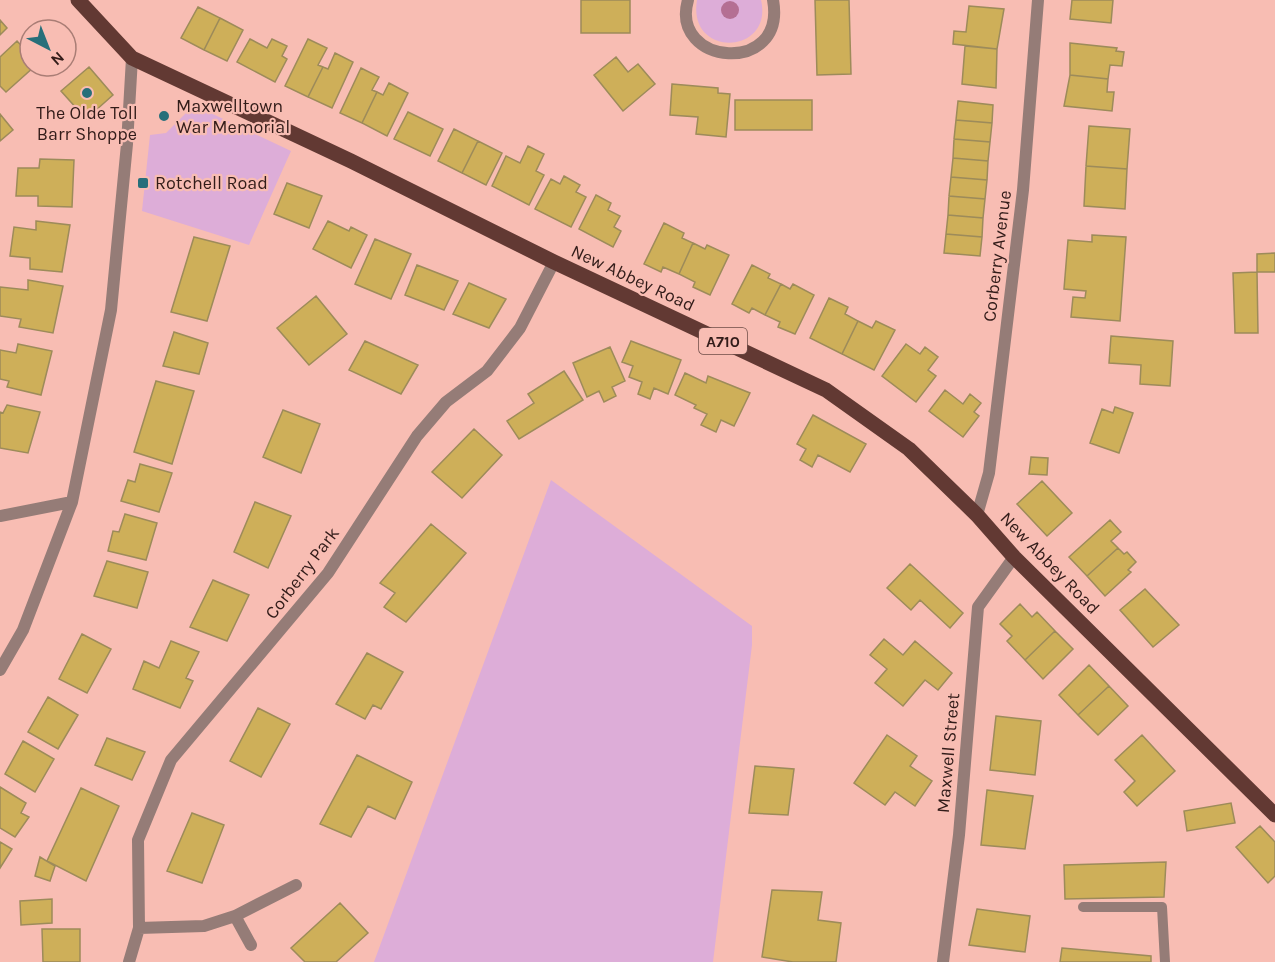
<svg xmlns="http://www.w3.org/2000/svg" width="1275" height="962" font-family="Karla,sans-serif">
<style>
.green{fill:#ddadd8}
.building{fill:#ceaf59;stroke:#9d8b5a;stroke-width:1.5}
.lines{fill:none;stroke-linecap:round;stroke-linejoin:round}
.service{stroke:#957c77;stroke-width:10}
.minor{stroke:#957c77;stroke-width:12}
.primary{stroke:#623933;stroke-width:15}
.tree{fill:#b46f93}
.poi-dot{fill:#276f7a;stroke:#f8bdb3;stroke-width:2}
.labels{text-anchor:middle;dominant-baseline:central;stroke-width:4.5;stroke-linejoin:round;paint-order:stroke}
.shield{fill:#f8bdb3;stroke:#6d4c47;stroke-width:1.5}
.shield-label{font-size:16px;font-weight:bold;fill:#321c19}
.poi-label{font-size:18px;fill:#321c19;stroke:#f8bdb3;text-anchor:start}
.street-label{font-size:18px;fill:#321c19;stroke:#f8bdb3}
</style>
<rect width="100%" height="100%" fill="#f8bdb3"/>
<path class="green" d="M 697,0 L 761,0 C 774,55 687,59 697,0 Z
M 194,105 L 291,151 L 249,245 L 142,211 L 150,135 L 166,133 Z
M 551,480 L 752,626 L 752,645 L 713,962 L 374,962 Z"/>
<path class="building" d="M 581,0 L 630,0 L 630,33 L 581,33 Z
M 815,0 L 849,0 L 851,74 L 817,75 Z
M 1072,0 L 1113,0 L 1111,23 L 1070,19 Z
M 969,6 L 1004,9 L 997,49 L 953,44 L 954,31 L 966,32 Z
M 198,7 L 220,18 L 204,50 L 181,38 Z
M 220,18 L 243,30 L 227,61 L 204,50 Z
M 0,20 L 7,28 L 0,35 Z
M 250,39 L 267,48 L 272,39 L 287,46 L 282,56 L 287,59 L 275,82 L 237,62 Z
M 308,39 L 327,48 L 318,65 L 323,67 L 308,97 L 285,86 Z
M 17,41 L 30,55 L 30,66 L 35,66 L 6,92 L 0,86 L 0,57 Z
M 1070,43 L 1117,48 L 1116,51 L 1124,52 L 1122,66 L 1110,65 L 1108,79 L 1070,75 Z
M 965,46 L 997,49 L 996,88 L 962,84 Z
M 335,53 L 353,62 L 332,108 L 308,97 L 323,67 L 328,69 Z
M 616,57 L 628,72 L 638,64 L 655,84 L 623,111 L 594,75 Z
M 89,67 L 113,95 L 86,119 L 61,91 Z
M 361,68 L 379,77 L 372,90 L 377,92 L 362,123 L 340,113 Z
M 1070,75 L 1108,79 L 1107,92 L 1114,92 L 1112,111 L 1064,106 Z
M 389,83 L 408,93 L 387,136 L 362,123 L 377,92 L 383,95 Z
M 672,84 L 718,88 L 718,93 L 730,94 L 726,137 L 696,134 L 698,117 L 670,115 Z
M 735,100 L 812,100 L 812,130 L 735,130 Z
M 958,101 L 993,105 L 992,123 L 956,120 Z
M 408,112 L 443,129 L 430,156 L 394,139 Z
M 0,114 L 13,130 L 0,141 Z
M 956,120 L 992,123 L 990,142 L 954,139 Z
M 1089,126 L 1130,129 L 1127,169 L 1086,166 Z
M 454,129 L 478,141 L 462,173 L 438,161 Z
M 954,139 L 990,142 L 988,161 L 953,158 Z
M 478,141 L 502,153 L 486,185 L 462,173 Z
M 528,146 L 544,154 L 536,171 L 544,175 L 529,205 L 492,186 L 506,156 L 520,163 Z
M 953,158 L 988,161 L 987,180 L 951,177 Z
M 40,159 L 74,160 L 72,207 L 38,206 L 38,196 L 16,196 L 18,168 L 39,168 Z
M 1086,166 L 1127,169 L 1125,209 L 1084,206 Z
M 564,176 L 580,185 L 576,192 L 586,197 L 571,227 L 535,209 L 551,179 L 560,184 Z
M 951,177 L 987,180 L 985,199 L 949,196 Z
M 287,183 L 322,196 L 309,228 L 274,214 Z
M 596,195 L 611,203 L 608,210 L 620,216 L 614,227 L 621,231 L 613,247 L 579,229 Z
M 949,196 L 985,199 L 983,218 L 948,215 Z
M 948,215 L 983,218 L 982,237 L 946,234 Z
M 36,221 L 70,225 L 62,272 L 30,269 L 30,258 L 10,256 L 14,227 L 36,230 Z
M 328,221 L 349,231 L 351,227 L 367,235 L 351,268 L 313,249 Z
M 664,223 L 684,233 L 682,238 L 693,243 L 679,274 L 663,267 L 661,272 L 644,264 Z
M 946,234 L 982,237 L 980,256 L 944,253 Z
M 1092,235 L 1126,237 L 1120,321 L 1071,317 L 1073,297 L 1085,298 L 1086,291 L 1064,289 L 1068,240 L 1092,242 Z
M 194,237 L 230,246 L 207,321 L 171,312 Z
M 375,239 L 411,254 L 391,299 L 355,284 Z
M 693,243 L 705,249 L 707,245 L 729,255 L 710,295 L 693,287 L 695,282 L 679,274 Z
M 1275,253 L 1275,272 L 1257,272 L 1257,254 Z
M 417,265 L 458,281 L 444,310 L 405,295 Z
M 752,265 L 770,274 L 768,278 L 781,284 L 765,315 L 752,308 L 749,313 L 732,304 Z
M 1257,272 L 1258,333 L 1235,333 L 1233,273 Z
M 28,280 L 63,286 L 53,333 L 19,327 L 21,319 L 0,316 L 0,287 L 28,290 Z
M 469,283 L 506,299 L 489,328 L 453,314 Z
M 781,284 L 790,289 L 793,284 L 814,295 L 795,334 L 778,327 L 780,322 L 765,315 Z
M 316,296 L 347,334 L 309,365 L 277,328 Z
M 829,298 L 848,307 L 845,314 L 858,321 L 842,354 L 810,338 Z
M 858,321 L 872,328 L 876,321 L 895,330 L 874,370 L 842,354 Z
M 174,332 L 208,343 L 199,374 L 163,366 Z
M 1111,336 L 1173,341 L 1170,386 L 1140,384 L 1141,365 L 1109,363 Z
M 365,341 L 418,365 L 401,394 L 349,370 Z
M 631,341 L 681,360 L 668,394 L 654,388 L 650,399 L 638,394 L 642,382 L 629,377 L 633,366 L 622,362 Z
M 18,344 L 52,351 L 41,395 L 7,387 L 9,381 L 0,379 L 0,350 L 16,353 Z
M 906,344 L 920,354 L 925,347 L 938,357 L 928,370 L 936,376 L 916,402 L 882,376 Z
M 610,347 L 625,381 L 612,387 L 616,396 L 604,402 L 599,391 L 587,397 L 573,363 Z
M 564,371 L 583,400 L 519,439 L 507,421 L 534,403 L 528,394 Z
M 685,373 L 706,383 L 708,376 L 750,393 L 734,426 L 721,420 L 716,432 L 701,425 L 707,414 L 694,408 L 696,405 L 675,395 Z
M 156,381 L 194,391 L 172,464 L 134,452 Z
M 945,390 L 963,404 L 970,394 L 981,403 L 974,412 L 979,416 L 963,437 L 929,411 Z
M 7,405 L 40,412 L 28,453 L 0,448 L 0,412 L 3,413 Z
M 1115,407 L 1133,413 L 1119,453 L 1090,443 L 1102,409 L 1113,413 Z
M 283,410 L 320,424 L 301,473 L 263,457 Z
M 813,415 L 866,444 L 850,472 L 818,455 L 812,467 L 800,460 L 806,449 L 797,444 Z
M 474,429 L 502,455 L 462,498 L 432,472 Z
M 1031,457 L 1048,458 L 1047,475 L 1029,474 Z
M 140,464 L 172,473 L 159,512 L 121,501 L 128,480 L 135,482 Z
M 1042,481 L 1072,513 L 1047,536 L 1017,504 Z
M 255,502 L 291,516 L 268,568 L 234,552 Z
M 125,514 L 157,523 L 146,560 L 108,551 L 113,531 L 119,532 Z
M 1110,520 L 1121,532 L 1111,541 L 1118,548 L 1087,576 L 1069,557 Z
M 431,524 L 466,553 L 406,622 L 384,607 L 395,593 L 380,583 Z
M 1118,548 L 1124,554 L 1127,552 L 1136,562 L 1128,570 L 1131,572 L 1105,596 L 1087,576 Z
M 107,561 L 148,572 L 137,608 L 94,596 Z
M 910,564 L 963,613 L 950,628 L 920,600 L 911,610 L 887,588 Z
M 213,580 L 249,595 L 227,641 L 190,627 Z
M 1145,589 L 1179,625 L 1153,647 L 1120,610 Z
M 1020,604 L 1032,617 L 1037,612 L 1055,631 L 1025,660 L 1007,641 L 1012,636 L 1000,624 Z
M 1055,631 L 1073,649 L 1043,679 L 1025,660 Z
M 82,634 L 111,649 L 87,693 L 59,679 Z
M 884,639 L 903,655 L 915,641 L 952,673 L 938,690 L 925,680 L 903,706 L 875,683 L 887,669 L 870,655 Z
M 171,641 L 199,652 L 186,678 L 193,681 L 180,708 L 133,689 L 144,661 L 159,668 Z
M 367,653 L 403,672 L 381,709 L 373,705 L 365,719 L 336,704 Z
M 1089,665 L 1109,686 L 1078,715 L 1059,695 Z
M 1109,686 L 1128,706 L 1098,735 L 1078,715 Z
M 48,697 L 78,715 L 58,749 L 28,732 Z
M 258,708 L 290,724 L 261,777 L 230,761 Z
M 996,716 L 1041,721 L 1035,775 L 990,770 Z
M 887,735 L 917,756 L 910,766 L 932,781 L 915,806 L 895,792 L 885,805 L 854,783 Z
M 1142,735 L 1175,771 L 1137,806 L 1124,792 L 1135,781 L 1115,760 Z
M 107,738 L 145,752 L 132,780 L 95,765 Z
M 23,741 L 54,759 L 35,792 L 5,774 Z
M 357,755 L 412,782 L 395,819 L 368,806 L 351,837 L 320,824 Z
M 755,766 L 794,769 L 788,815 L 749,813 Z
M 0,787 L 26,803 L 21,813 L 29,817 L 15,837 L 0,828 Z
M 81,788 L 119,806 L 86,881 L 47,861 Z
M 987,790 L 1033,796 L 1025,849 L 981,845 Z
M 1231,803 L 1235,823 L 1187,831 L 1184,811 Z
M 192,813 L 224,825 L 202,883 L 167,871 Z
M 1260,826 L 1275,842 L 1275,876 L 1268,883 L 1236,847 Z
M 0,842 L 12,849 L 0,868 Z
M 40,857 L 55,866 L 50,881 L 35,876 Z
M 1166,862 L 1164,897 L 1065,899 L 1064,865 Z
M 772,890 L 822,892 L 818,920 L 841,923 L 836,962 L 793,962 L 762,957 Z
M 52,899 L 52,923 L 21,925 L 20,901 Z
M 340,903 L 368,933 L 336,962 L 305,962 L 291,948 Z
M 977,909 L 1030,916 L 1025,952 L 969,945 Z
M 42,929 L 80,929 L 80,962 L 43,962 Z
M 1062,948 L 1151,956 L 1151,962 L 1060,962 Z"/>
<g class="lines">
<path class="service" d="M 1083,907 L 1162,907 L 1165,962"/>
<path class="minor" d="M 688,0 C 669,66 787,76 773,0
M 977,515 L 989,473 L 1023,190 L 1038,0
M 0,516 L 72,502
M 0,670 L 23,630 L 72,502 L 111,310 L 127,144 L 132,58
M 235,916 L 251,945
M 139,928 L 204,926 L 235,916 L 296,885
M 129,962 L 139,928 L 138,840 L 171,760 L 328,573 L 417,436 L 446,402 L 487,371 L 520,328 L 554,262
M 943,962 L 959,835 L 978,607 L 1014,557"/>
<path class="primary" d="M 78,0 L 132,58 L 351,161 L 554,262 L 826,390 L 909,449 L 977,515 L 1014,557 L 1275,815"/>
</g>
<circle class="tree" cx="730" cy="10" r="9"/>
<g class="poi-dot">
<circle cx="87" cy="93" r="6"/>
<circle cx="164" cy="116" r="6"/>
<rect x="137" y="177" width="12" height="12" rx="3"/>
</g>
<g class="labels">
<rect class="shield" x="699" y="328" width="48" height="26" rx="4.5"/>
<g class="shield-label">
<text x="723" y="341">A710</text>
</g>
<g class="poi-label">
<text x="176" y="106">Maxwelltown<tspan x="176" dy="21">War Memorial</tspan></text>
<text x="87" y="113" text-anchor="middle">The Olde Toll<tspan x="87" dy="21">Barr Shoppe</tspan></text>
<text x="155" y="183">Rotchell Road</text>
</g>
<g class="street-label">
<text transform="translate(997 256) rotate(-83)">Corberry Avenue</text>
<text transform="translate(633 278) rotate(25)">New Abbey Road</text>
<text transform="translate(1050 563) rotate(46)">New Abbey Road</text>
<text transform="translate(302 573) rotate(-53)">Corberry Park</text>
<text transform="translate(948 753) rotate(-85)">Maxwell Street</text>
</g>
</g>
<g transform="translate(48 48) rotate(138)"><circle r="28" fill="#f8bdb3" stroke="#a97d75" stroke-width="1.5"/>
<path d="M0-4.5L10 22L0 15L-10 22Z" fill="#276f7a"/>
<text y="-9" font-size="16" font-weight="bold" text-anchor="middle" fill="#321c19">N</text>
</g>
</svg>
